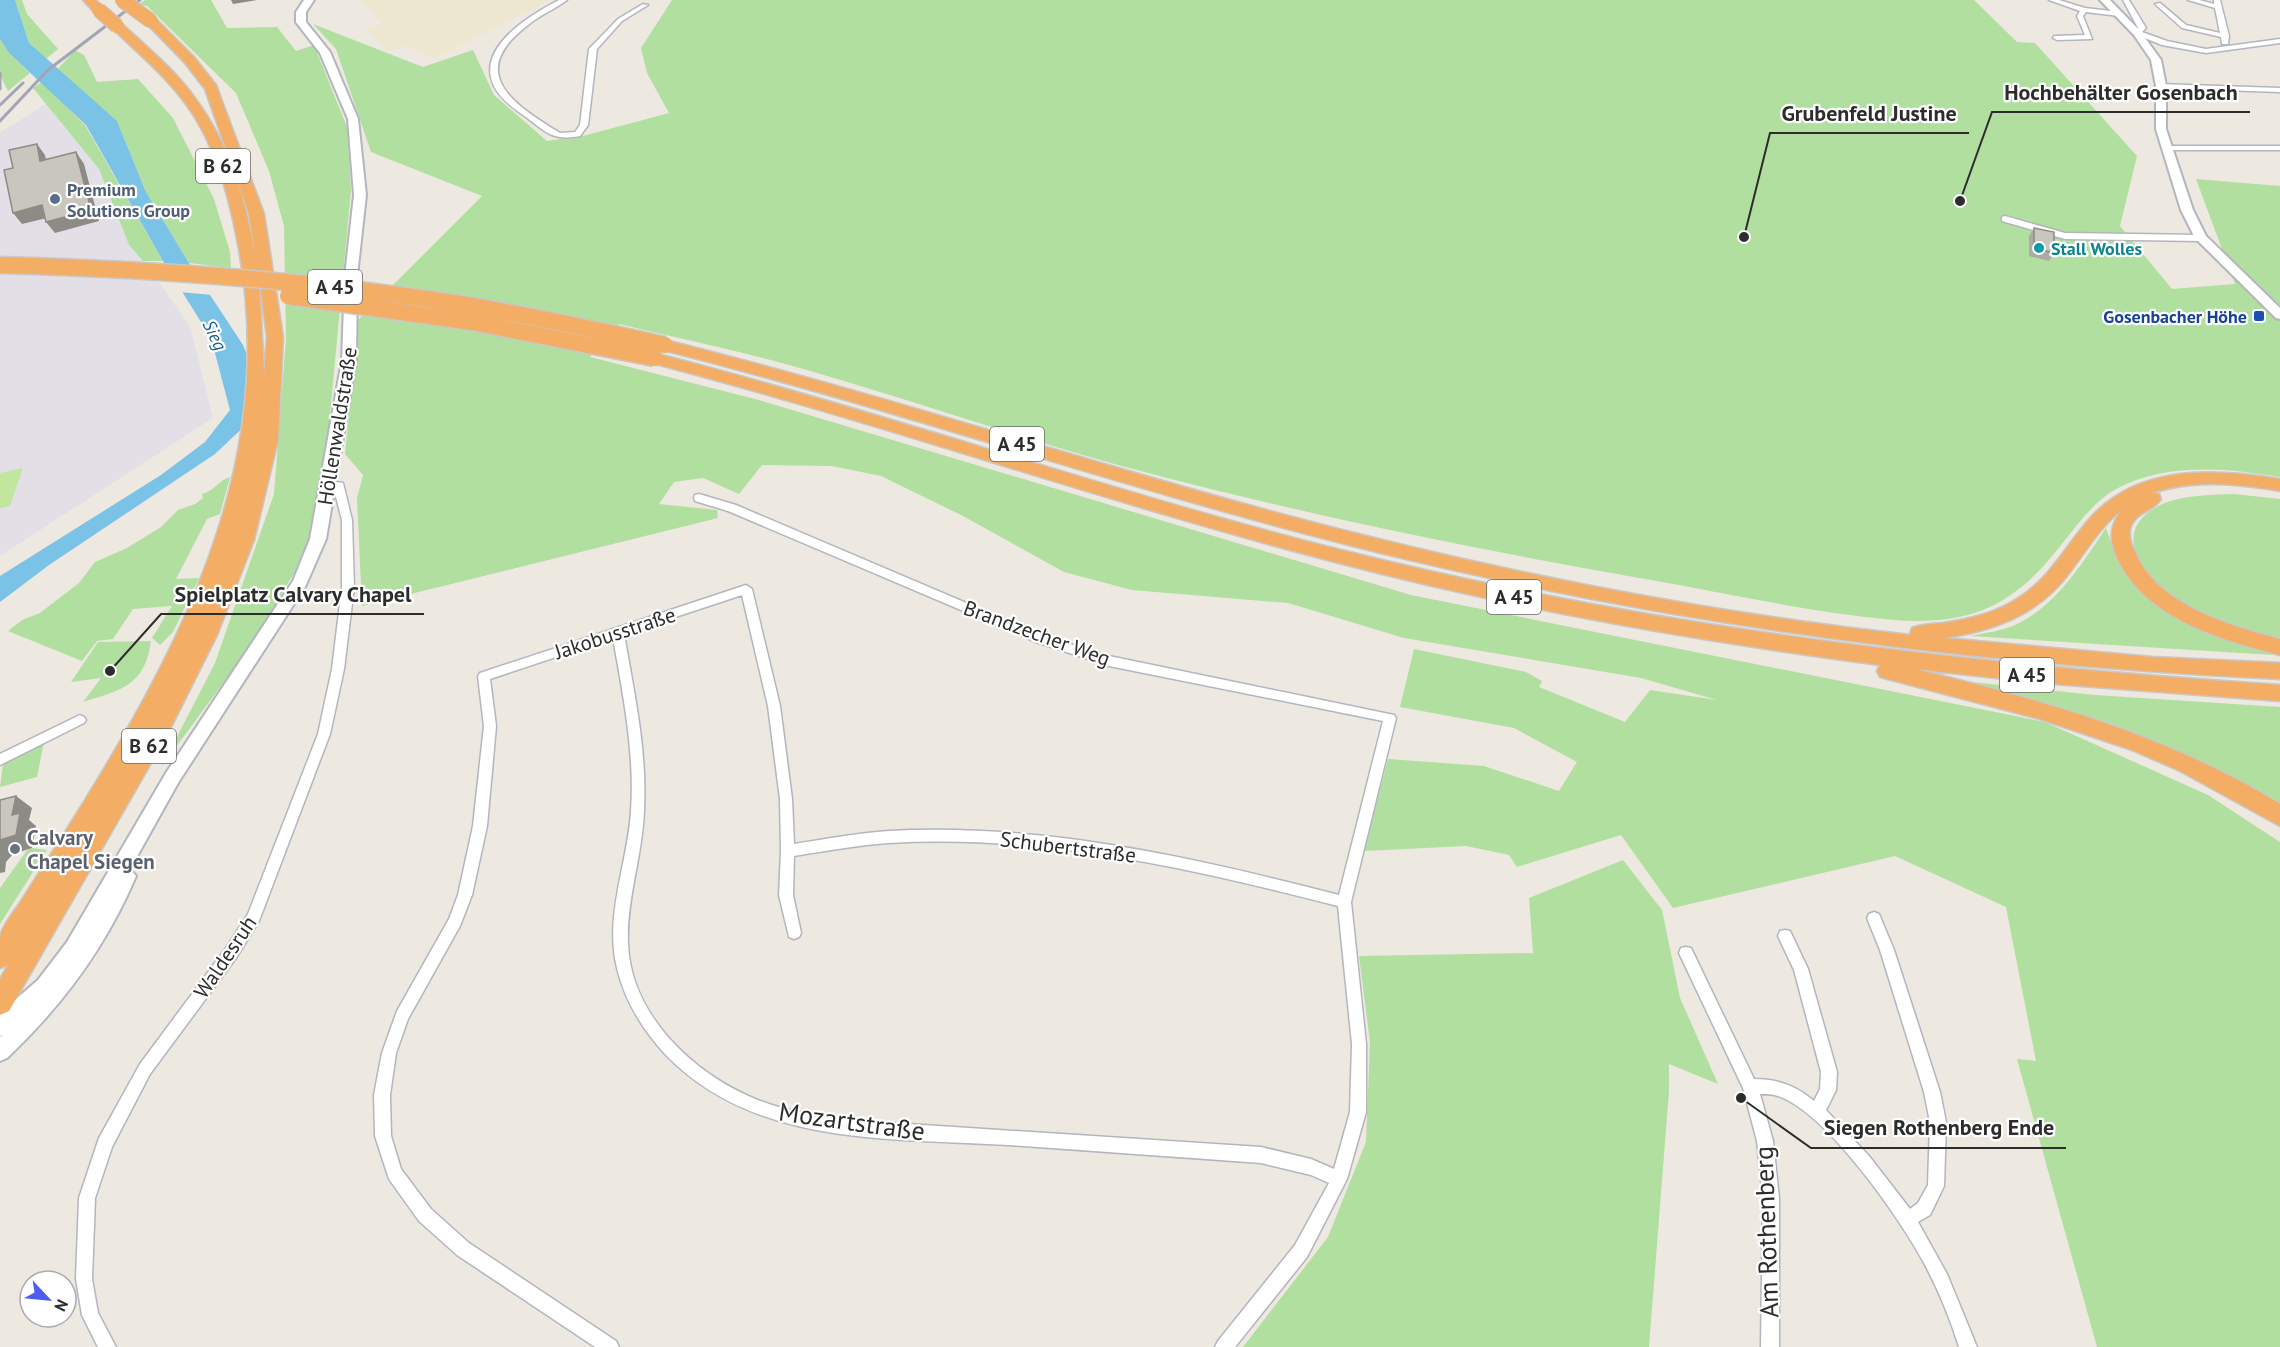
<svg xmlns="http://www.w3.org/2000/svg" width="2280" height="1347" font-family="'PT Sans',sans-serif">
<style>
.industrial{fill:#e2e0e6}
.education{fill:#ede6d1}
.green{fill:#b1dfa0}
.pitch{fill:#c2e69d}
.water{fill:#7bc2e7}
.pier{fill:#ede8e0}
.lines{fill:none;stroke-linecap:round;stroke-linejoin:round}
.street-casing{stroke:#b3b5bf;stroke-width:3}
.secondary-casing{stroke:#b3b5bf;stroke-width:4}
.highway-casing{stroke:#c8c8c8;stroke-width:3}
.street{fill:#fff;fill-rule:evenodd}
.secondary{fill:#fff;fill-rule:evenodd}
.highway{fill:#f4ad64;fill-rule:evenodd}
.rail{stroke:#a3a4b5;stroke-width:3}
.highway-bridge-far1-casing{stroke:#c8c8c8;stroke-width:16;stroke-linecap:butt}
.highway-bridge-casing{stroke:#c8c8c8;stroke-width:19;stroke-linecap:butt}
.highway-bridge-far1{stroke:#f4ad64;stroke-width:14}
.highway-bridge{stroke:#f4ad64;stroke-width:16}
.wall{fill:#adaaa3}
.shaded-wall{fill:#8d8b85}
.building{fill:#c9c6be;stroke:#8d8b85;stroke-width:1.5}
.service-dot{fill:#5c6f8a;stroke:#fff;stroke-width:2}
.culture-dot{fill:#0f9aa8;stroke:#fff;stroke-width:2}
.transit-dot{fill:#1a4fb4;stroke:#fff;stroke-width:2}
.worship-dot{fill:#6b7280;stroke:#fff;stroke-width:2}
.labels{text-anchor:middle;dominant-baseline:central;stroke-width:4.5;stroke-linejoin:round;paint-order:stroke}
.far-service-label{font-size:18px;font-weight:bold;fill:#4e5e75;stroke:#fff;text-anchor:start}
.far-culture-label{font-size:18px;font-weight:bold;fill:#0d838f;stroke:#fff;text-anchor:start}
.far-transit-label{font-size:18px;font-weight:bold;fill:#164399;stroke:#fff;text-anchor:end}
.far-water-label{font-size:18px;font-style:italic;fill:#176196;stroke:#fff}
.shield{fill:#fff;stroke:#6b6b6b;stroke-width:1.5}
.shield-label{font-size:20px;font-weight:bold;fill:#2c2c2c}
.street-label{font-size:21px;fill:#2c2c2c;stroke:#fff}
.worship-label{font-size:21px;font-weight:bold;fill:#5b616d;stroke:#fff;text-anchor:start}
.near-street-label{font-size:26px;fill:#2c2c2c;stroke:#fff}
.leader{fill:none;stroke:#2c2c2c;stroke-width:2}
.callout-dot{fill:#2c2c2c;stroke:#fff;stroke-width:2}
.callout-label{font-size:22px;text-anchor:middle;font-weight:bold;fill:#2c2c2c;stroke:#fff;stroke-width:4.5;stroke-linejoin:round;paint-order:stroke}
</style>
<rect width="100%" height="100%" fill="#ede8e0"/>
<path class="industrial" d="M 47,103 L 99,169 L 129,245 L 143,261 L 190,326 L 213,418 L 0,556 L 0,133 Z"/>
<path class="education" d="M 361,0 L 550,0 L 435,59 L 406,46 L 387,52 L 366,28 L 381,23 Z"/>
<path class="green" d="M 15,0 L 22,0 L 27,14 L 58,49 L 46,59 L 29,43 Z
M 145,0 L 211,0 L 227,28 L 277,27 L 296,51 L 314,45 L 347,127 L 351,190 L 325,468 L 309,548 L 251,645 L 162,766 L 215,663 L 274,494 L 286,339 L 284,226 L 269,171 L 236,93 L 147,6 L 138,5 Z
M 672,0 L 1974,0 L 2017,42 L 2035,43 L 2137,156 L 2120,226 L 2172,289 L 2235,284 L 2196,179 L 2280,186 L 2280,477 C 2227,468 2166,462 2116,489 C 2093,502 2078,524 2061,545 C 2015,605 1971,626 1894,620 C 1813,613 1731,594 1651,580 C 1484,551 1316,517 1152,474 C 1036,444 922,403 807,370 C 745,352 681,339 619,324 L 590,357 L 759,400 L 1411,595 L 2045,722 L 2208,795 L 2280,842 L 2280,1347 L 2097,1347 L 2017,1059 L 2036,1061 L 2006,907 L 1895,856 L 1673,908 L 1621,835 L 1517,867 L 1509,855 L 1466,846 L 1364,851 L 1388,759 L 1484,766 L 1559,791 L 1577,762 L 1514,728 L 1400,707 L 1414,649 L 1526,672 L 1542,681 L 1539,687 L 1625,722 L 1650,690 L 1717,700 L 1641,678 L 1404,638 L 1288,603 L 1132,590 L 1064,572 L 963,516 L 881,476 L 832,466 L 762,465 L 739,494 L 703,478 L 674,482 L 659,504 L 717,510 L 718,518 L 362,606 L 357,498 L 363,475 L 345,454 L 358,320 L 482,196 L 371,152 L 336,49 L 313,24 L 423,67 L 473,50 L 494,95 L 547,141 L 583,136 L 669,113 L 647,73 L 641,48 Z
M 0,39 L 9,53 L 30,73 L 8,91 L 0,75 Z
M 75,50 L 84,55 L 97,82 L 138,79 L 173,118 L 214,199 L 230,252 L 231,268 L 189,263 L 146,192 L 117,121 L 57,70 Z
M 42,82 L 85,125 L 163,261 L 143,261 L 129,245 L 99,169 L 33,88 Z
M 230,477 L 220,514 L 207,519 L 176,579 L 199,578 L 173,632 L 160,645 L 152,638 L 172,606 L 133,609 L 113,639 L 97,641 L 82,661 L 8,631 L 22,620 L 40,613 L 79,583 L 95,562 L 127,548 L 161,527 L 178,510 L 195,504 L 203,498 L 202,494 C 213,492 218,481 230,477 Z
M 2234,494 L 2280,499 L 2280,638 C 2245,630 2212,619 2182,601 C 2155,585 2112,544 2146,514 C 2168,495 2207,495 2234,494 Z
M 2106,528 L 2115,553 L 2133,581 L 2200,629 L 2273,655 L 1970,636 C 1984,633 2002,631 2015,625 C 2056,606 2081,565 2106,528 Z
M 151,641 C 145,686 121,690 83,702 L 101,678 L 71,682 L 98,642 Z
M 1933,678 L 2095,695 L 2280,707 L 2280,813 L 2233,783 Z
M 44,742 L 37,777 L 0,787 L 3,764 Z
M 32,848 L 47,850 L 0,924 L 0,888 L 28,849 Z
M 1623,860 L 1662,910 L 1680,998 L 1718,1084 L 1669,1064 L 1669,1091 L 1649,1347 L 1243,1347 L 1328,1237 L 1366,1142 L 1370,1042 L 1359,956 L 1533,953 L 1529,898 Z"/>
<path class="pitch" d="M 23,468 L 10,506 L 0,508 L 0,473 Z"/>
<path class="water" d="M 0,0 L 15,0 L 29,43 L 117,121 L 146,192 L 189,263 L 243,345 L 256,378 L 252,419 L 215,454 L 49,565 L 0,602 L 0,576 L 161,475 L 205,442 L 230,410 L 211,338 L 163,261 L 86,125 L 9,53 L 0,39 Z"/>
<path class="pier" d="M 161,264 L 195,266 L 213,295 L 179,292 Z"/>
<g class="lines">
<defs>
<path id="street" d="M 559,0 L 567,0 C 555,9 540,15 528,25 C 465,73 513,104 560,133 L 575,132 L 580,125 L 589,49 L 618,19 L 643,4 L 648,5 L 622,21 L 597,49 L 588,125 L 580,136 C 552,141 547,133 526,117 C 514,109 499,98 493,84 C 477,46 532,14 559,0 Z
M 2049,0 L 2059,0 L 2085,8 L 2119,12 L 2122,14 L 2119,16 L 2086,12 L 2083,16 L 2092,39 L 2057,40 L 2053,38 L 2054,36 L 2085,35 L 2077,16 L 2080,11 Z
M 2123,0 L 2129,0 L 2146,28 L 2142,32 L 2167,41 L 2206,49 L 2280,39 L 2280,43 L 2206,53 L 2162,45 L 2135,34 L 2133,33 L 2138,28 Z
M 2188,0 L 2199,0 L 2214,4 L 2214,0 L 2220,0 L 2229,36 L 2228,44 L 2222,44 L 2221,37 L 2182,28 L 2155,4 L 2160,3 L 2186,25 L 2220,33 L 2215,8 Z
M 2158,84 L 2280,88 L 2280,92 L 2161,88 L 2158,88 Z
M 2165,146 L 2280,146 L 2280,150 L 2168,150 L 2164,148 Z
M 2005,216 L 2065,233 L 2201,235 L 2205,238 L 2201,241 L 2065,239 L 2002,221 L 2002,217 Z
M 329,481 L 343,483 L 352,520 L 354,587 L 344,669 L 330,734 L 259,921 L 236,958 L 150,1074 L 112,1147 L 95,1198 L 92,1279 L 98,1313 L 116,1347 L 98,1347 L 82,1315 L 76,1279 L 79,1198 L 99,1138 L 140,1064 L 226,948 L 248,914 L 318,734 L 332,669 L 342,587 L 342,520 L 334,489 L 325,488 L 324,485 Z
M 699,494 L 736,505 L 1044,636 L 1109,656 L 1394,715 L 1396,718 L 1351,902 L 1366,1044 L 1366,1112 L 1347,1179 L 1307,1257 L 1235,1347 L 1215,1347 L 1218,1341 L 1295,1245 L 1329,1183 L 1311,1175 L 1261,1163 C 1177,1157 1092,1151 1008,1145 C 890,1138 754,1147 665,1054 C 642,1029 625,1001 617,968 C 604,916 628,862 631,811 C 635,753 623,694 613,638 L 490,679 L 496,726 L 487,826 L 472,895 L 460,926 L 408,1019 L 396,1053 L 390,1095 L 391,1136 L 401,1169 L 431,1209 L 469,1243 L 616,1341 L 619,1347 L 595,1347 L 457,1255 L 419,1221 L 389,1179 L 375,1136 L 374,1095 L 382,1053 L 397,1011 L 449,919 L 458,895 L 473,826 L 484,726 L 478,676 L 480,673 L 746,585 L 752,589 L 780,706 L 792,799 L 794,844 C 826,839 857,833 889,831 C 1042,823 1192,857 1339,895 L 1383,721 L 1109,666 L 1036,642 L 728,511 L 695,501 L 694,498 L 695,495 ZM 742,595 L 768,706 L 780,799 L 781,851 L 779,895 L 789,937 L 794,939 L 799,937 L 801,933 L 793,895 L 794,856 C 826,851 857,845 889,843 C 1041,834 1191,868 1338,906 L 1352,1044 L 1350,1112 L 1334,1169 L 1311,1159 L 1261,1147 L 878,1122 C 843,1119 808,1115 775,1106 C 705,1085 631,1021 628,944 C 626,899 643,855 644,809 C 647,750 634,692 624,634 Z
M 80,715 L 84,717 L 86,720 L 84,723 L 0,765 L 0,754 Z
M 1874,912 L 1879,914 L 1894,950 L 1940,1092 L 1946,1122 L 1944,1186 L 1930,1215 L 1918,1222 L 1947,1274 L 1977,1347 L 1959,1347 C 1950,1318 1938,1289 1924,1263 C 1900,1218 1826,1112 1778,1096 C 1772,1094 1766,1094 1760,1094 L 1773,1141 L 1779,1198 L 1779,1347 L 1761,1347 L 1763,1198 L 1757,1141 L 1743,1088 L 1679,953 L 1681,948 L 1686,947 L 1691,948 L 1754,1079 C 1778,1079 1796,1086 1814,1101 L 1820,1089 L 1821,1072 L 1794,970 L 1778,936 L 1780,931 L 1785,930 L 1790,931 L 1808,969 L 1837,1072 L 1836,1090 L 1826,1110 L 1869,1156 L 1910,1209 L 1918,1203 L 1928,1185 L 1930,1122 L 1924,1092 L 1880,950 L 1867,918 L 1869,914 Z"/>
<path id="secondary" d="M 304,0 L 314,0 L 306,12 L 306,22 L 330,52 L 358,119 L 366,195 L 357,276 L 356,360 L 326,539 L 305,587 L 178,783 L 130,869 L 136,876 C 106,947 63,1005 7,1058 L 0,1061 L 0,1037 L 3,1035 L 0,1036 L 0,1013 L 38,980 L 67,942 L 166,773 L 293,581 L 310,539 L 342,360 L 345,276 L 354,195 L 348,119 L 320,53 L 296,22 L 296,12 Z
M 2100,0 L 2110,0 L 2140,31 L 2161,60 L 2166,86 L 2166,129 L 2193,210 L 2206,236 L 2280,308 L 2280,319 L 2276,318 L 2195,238 L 2181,210 L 2156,129 L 2156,86 L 2151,60 L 2134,35 Z"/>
<path id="highway" d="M 83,0 L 96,0 L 105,10 L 95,13 Z
M 151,17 L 155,18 L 194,57 L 216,85 L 264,214 L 283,337 L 278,440 L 254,540 L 217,635 L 167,735 L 9,1011 L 0,1015 L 0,979 L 8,965 L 0,968 C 0,958 0,947 0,937 C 2,925 15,911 21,901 C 47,860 74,819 99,777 C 199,612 276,442 238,244 C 230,201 218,154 194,116 C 173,82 141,56 113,29 L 113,23 L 121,23 C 147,47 175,70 195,98 C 233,149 249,212 258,273 L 249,214 L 205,89 L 185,63 L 147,24 L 145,21 ZM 259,277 L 267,337 L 264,375 Z
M 665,340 C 865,390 1061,454 1259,508 C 1472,566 1691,611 1910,635 L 1912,628 C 1922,624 1933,624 1943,623 C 1970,619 1997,613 2020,597 C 2049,578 2065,548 2086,523 C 2134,464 2212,468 2280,479 L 2280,491 C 2238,484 2194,479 2152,493 L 2159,494 L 2161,499 C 2154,511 2136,512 2131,526 C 2128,535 2131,544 2135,552 C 2157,605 2230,626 2280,639 L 2280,655 C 2221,640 2142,617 2116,555 C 2109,537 2110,524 2123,509 C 2101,525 2087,550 2070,572 C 2040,614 1994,631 1944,638 L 2152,657 L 2280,663 L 2280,679 C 1979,665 1682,626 1389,555 C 1143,495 904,411 659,349 L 657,345 L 659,341 Z
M 654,353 C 884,412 1107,491 1337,549 C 1647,627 1962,664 2280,685 L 2280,701 L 2042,683 L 1915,669 C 2042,700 2167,735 2280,804 L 2280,826 L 2180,771 L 2132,750 L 2040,719 L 1880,677 L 1877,671 L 1880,665 C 1697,641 1514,609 1335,562 C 1104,502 879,422 648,362 L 646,358 L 648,354 Z"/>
</defs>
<use href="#street" class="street-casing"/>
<use href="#secondary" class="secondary-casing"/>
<use href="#highway" class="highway-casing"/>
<use href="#street" class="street"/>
<use href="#secondary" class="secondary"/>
<use href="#highway" class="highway"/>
<path class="rail" d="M 0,73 L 0,89
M 0,105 L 23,83
M 0,121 L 48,70 L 140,0"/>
<defs>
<path id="highway-bridge-far1" d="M 122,0 L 151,21
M 99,10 L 117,26"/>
<path id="highway-bridge" d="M 0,265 C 154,269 308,280 460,304 C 529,315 597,330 665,345
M 288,296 L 472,322 L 654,358"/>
</defs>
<use href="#highway-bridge-far1" class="highway-bridge-far1-casing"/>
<use href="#highway-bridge" class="highway-bridge-casing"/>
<use href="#highway-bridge-far1" class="highway-bridge-far1"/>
<use href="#highway-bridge" class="highway-bridge"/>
</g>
<path class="wall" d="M 2034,228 L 2054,253 L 2049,261 L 2029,256 L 2029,236 Z"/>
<path class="shaded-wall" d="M 231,0 L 257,0 L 233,4 Z
M 37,144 L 45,155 L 49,173 L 40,161 Z
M 76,152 L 84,164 L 99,221 L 55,233 L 46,222 Z
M 42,205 L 51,217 L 22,224 L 13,213 Z
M 16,796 L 32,808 L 29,820 L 36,826 L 32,848 L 13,854 L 6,862 L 5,872 L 0,873 L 0,840 L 12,815 Z"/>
<path class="building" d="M 37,144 L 40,161 L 76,152 L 91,210 L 46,222 L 42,205 L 13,213 L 4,170 L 13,168 L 9,150 Z
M 2034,228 L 2054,232 L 2054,253 L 2034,248 Z
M 16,796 L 12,815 L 20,813 L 16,835 L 0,840 L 0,800 Z"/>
<circle class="service-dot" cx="55" cy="199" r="6"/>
<circle class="culture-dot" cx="2039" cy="248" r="6"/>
<rect class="transit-dot" x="2253" y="310" width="12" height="12" rx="3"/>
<circle class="worship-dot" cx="15" cy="849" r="6"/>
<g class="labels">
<g class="far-service-label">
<text x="67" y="189">Premium<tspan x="67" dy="21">Solutions Group</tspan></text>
</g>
<g class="far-culture-label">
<text x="2051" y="248">Stall Wolles</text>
</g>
<g class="far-transit-label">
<text x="2247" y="316">Gosenbacher Höhe</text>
</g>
<g class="far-water-label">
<text transform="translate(215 335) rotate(64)">Sieg</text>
</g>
<g class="shield">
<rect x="196" y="149" width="54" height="34" rx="4.5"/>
<rect x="308" y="270" width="54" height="34" rx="4.5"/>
<rect x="990" y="427" width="54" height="34" rx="4.5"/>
<rect x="1487" y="580" width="54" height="34" rx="4.5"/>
<rect x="2000" y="658" width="54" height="34" rx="4.5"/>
<rect x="122" y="729" width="54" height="34" rx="4.5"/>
</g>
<g class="shield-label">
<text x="223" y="166">B 62</text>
<text x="335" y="287">A 45</text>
<text x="1017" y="444">A 45</text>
<text x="1514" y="597">A 45</text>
<text x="2027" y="675">A 45</text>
<text x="149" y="746">B 62</text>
</g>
<g class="street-label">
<text transform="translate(337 426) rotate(-81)">Höllenwaldstraße</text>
<text transform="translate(615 633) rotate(-18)">Jakobusstraße</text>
<text transform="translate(1037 633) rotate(20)">Brandzecher Weg</text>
<text transform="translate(1068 847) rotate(7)">Schubertstraße</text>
<text transform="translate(225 957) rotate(-56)">Waldesruh</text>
</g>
<g class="worship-label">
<text x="27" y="837">Calvary<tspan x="27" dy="24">Chapel Siegen</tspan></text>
</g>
<g class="near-street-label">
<text transform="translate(852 1121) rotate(8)">Mozartstraße</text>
<text transform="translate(1766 1232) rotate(-92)">Am Rothenberg</text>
</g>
</g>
<path class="leader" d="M1960 201L1992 112H2250M1744 237L1770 133H1969M110 671L161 614H424M1741 1098L1811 1148H2066"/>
<g class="callout-dot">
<circle cx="1960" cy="201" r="6"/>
<circle cx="1744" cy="237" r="6"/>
<circle cx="110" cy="671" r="6"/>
<circle cx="1741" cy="1098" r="6"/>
</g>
<g class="callout-label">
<text x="2121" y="100">Hochbehälter Gosenbach</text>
<text x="1869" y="121">Grubenfeld Justine</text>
<text x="293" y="602">Spielplatz Calvary Chapel</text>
<text x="1939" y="1135">Siegen Rothenberg Ende</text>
</g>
<g transform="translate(48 1299) rotate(116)"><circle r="28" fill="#ffffff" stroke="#ababab" stroke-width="1.5"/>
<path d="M0-4.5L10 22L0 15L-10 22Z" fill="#4c5eee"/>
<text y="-9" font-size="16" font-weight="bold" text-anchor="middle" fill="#2c2c2c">N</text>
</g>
</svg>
